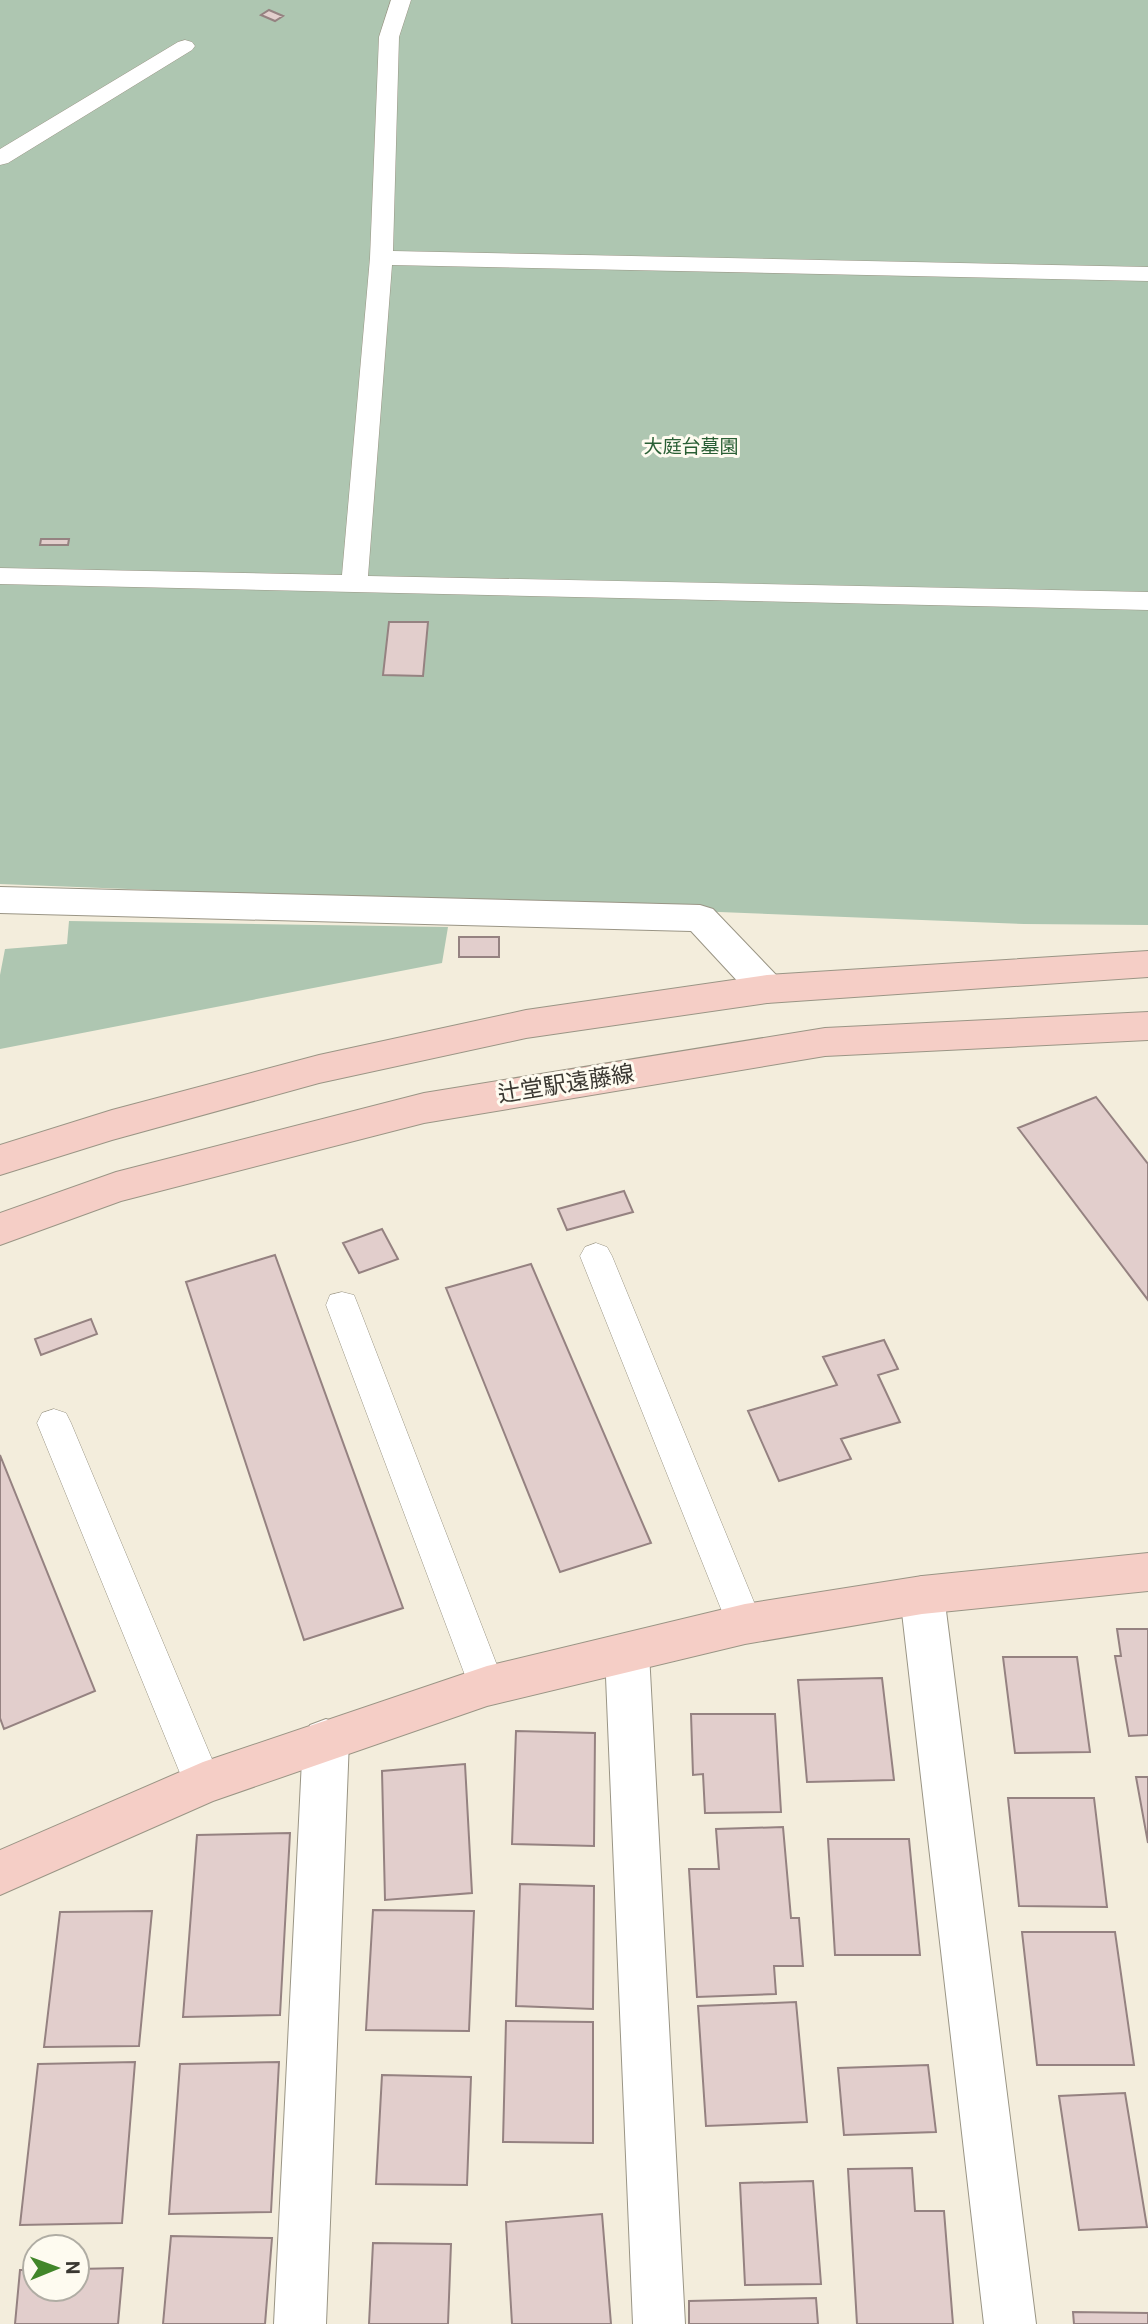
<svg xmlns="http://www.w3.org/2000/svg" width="1148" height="2324" font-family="Roboto,'Noto Sans JP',sans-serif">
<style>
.green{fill:#aec6b1}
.building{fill:#e2cecc;stroke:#958281;stroke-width:2}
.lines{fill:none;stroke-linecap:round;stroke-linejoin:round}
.lane-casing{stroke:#9a9585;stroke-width:1}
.street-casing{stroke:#9a9585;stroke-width:2}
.secondary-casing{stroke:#9a9585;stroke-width:2}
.lane{fill:#fff;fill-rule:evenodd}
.street{fill:#fff;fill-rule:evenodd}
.secondary{fill:#f5cec6;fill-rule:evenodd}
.labels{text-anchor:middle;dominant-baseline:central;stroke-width:6;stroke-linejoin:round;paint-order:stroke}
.far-park-label{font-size:19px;fill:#2a5f35;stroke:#fefbf0}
.street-label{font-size:23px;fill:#3a3731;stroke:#fefbf0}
</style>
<rect width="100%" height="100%" fill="#f3eddc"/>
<path class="green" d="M 0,0 L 1148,0 L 1148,925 L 1024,924 L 0,884 Z
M 69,921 L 448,927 L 442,963 L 0,1049 L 0,975 L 5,949 L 67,944 Z"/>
<path class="building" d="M 269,10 L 283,16 L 275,21 L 261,15 Z
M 41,539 L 69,539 L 68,545 L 40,545 Z
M 389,622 L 428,622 L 423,676 L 383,675 Z
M 459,937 L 499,937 L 499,957 L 459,957 Z
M 1096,1097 L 1148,1164 L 1148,1300 L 1018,1128 Z
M 624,1191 L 633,1212 L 567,1230 L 558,1209 Z
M 382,1229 L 398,1259 L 359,1273 L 343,1243 Z
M 275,1255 L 403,1608 L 304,1640 L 186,1282 Z
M 531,1264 L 651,1543 L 560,1572 L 446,1288 Z
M 91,1319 L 97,1334 L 41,1355 L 35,1339 Z
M 884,1340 L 898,1369 L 878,1375 L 900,1422 L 841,1439 L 851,1459 L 779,1481 L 748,1411 L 837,1385 L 823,1357 Z
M 0,1455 L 95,1691 L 4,1729 L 0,1718 Z
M 1117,1629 L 1148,1629 L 1148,1735 L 1129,1736 L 1115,1656 L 1121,1656 Z
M 1003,1657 L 1077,1657 L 1090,1752 L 1015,1753 Z
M 882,1678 L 894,1780 L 807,1782 L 798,1680 Z
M 691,1714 L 775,1714 L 781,1812 L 705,1813 L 703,1774 L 693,1775 Z
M 516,1731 L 595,1733 L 594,1846 L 512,1844 Z
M 465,1764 L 472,1893 L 385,1900 L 382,1771 Z
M 1136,1777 L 1148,1777 L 1148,1843 Z
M 1008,1798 L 1094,1798 L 1107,1907 L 1019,1906 Z
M 783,1827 L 791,1918 L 799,1918 L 803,1966 L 774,1966 L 776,1994 L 697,1997 L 689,1869 L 719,1869 L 716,1829 Z
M 290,1833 L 280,2015 L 183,2017 L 197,1835 Z
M 828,1839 L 909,1839 L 920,1955 L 835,1955 Z
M 520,1884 L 594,1886 L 593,2009 L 516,2006 Z
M 373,1910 L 474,1911 L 469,2031 L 366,2030 Z
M 152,1911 L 139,2046 L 44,2047 L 60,1912 Z
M 1022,1932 L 1115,1932 L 1134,2065 L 1037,2065 Z
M 796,2002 L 807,2122 L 706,2126 L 698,2006 Z
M 506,2021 L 593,2022 L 593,2143 L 503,2142 Z
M 135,2062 L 122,2223 L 20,2225 L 38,2064 Z
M 279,2062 L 271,2212 L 169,2214 L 180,2064 Z
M 928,2065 L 936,2132 L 844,2135 L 838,2068 Z
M 382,2075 L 471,2077 L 467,2185 L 376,2184 Z
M 1125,2093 L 1147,2227 L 1079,2230 L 1059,2096 Z
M 912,2168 L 915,2211 L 944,2211 L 953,2324 L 857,2324 L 848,2169 Z
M 813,2181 L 821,2284 L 745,2285 L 740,2183 Z
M 602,2214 L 611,2324 L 512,2324 L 506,2222 Z
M 171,2236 L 272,2238 L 265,2324 L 163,2324 Z
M 373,2243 L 451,2244 L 448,2324 L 369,2324 Z
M 123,2268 L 118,2324 L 15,2324 L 20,2270 L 35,2270 L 35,2289 L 77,2289 L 77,2269 Z
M 816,2298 L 818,2324 L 689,2324 L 689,2301 Z
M 1073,2312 L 1148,2313 L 1148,2324 L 1074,2324 Z"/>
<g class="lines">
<defs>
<path id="lane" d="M 391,0 L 411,0 L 399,37 L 393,251 L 1148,267 L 1148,281 L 392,265 L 368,576 L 1148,592 L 1148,610 L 0,584 L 0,568 L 342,575 L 370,258 L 379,37 Z
M 185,40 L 192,42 L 195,46 L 192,50 L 8,163 L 0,165 L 0,149 L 178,42 Z
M 596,1243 L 607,1247 L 612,1256 L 763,1624 L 758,1635 L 745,1640 L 732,1635 L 727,1624 L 580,1256 L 585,1247 Z
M 342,1292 L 354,1295 L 358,1305 L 505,1686 L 500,1698 L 487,1703 L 474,1698 L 469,1686 L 326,1305 L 330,1295 Z
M 54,1409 L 66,1413 L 71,1423 L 222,1783 L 216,1795 L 203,1800 L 190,1795 L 184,1783 L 37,1423 L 42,1413 Z"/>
<path id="street" d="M 0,887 L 700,905 L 713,909 L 780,979 L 785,989 L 780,999 L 767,1003 L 754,999 L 691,931 L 0,913 Z
M 922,1576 L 937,1581 L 944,1595 L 1036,2324 L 984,2324 L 900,1595 L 907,1581 Z
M 627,1633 L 643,1639 L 649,1653 L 685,2324 L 633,2324 L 605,1653 L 611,1639 Z
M 326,1719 L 342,1725 L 349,1740 L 326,2324 L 274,2324 L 303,1740 L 310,1725 Z"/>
<path id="secondary" d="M 1148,951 L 1148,977 L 767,1003 L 526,1038 L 319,1083 L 112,1140 L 0,1175 L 0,1145 L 112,1110 L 319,1055 L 526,1010 L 767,975 Z
M 1148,1012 L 1148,1040 L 825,1056 L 424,1123 L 121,1201 L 0,1245 L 0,1213 L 116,1172 L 424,1093 L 825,1028 Z
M 1148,1553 L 1148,1591 L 922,1614 L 745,1644 L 487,1706 L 213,1801 L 0,1895 L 0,1850 L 203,1762 L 487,1666 L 745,1604 L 922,1576 Z"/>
</defs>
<use href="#lane" class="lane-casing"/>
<use href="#street" class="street-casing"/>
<use href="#secondary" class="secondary-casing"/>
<use href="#lane" class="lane"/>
<use href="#street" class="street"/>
<use href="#secondary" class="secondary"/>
</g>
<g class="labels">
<g class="far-park-label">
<text x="691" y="446">大庭台墓園</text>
</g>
<g class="street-label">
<text transform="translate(566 1084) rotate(-9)">辻堂駅遠藤線</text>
</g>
</g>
<g transform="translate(56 2268) rotate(89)"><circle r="33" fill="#fefbf0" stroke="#b0ada4" stroke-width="2"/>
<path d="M0-5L12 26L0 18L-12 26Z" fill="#42862a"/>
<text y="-10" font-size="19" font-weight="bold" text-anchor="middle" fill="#3a3731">N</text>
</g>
</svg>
